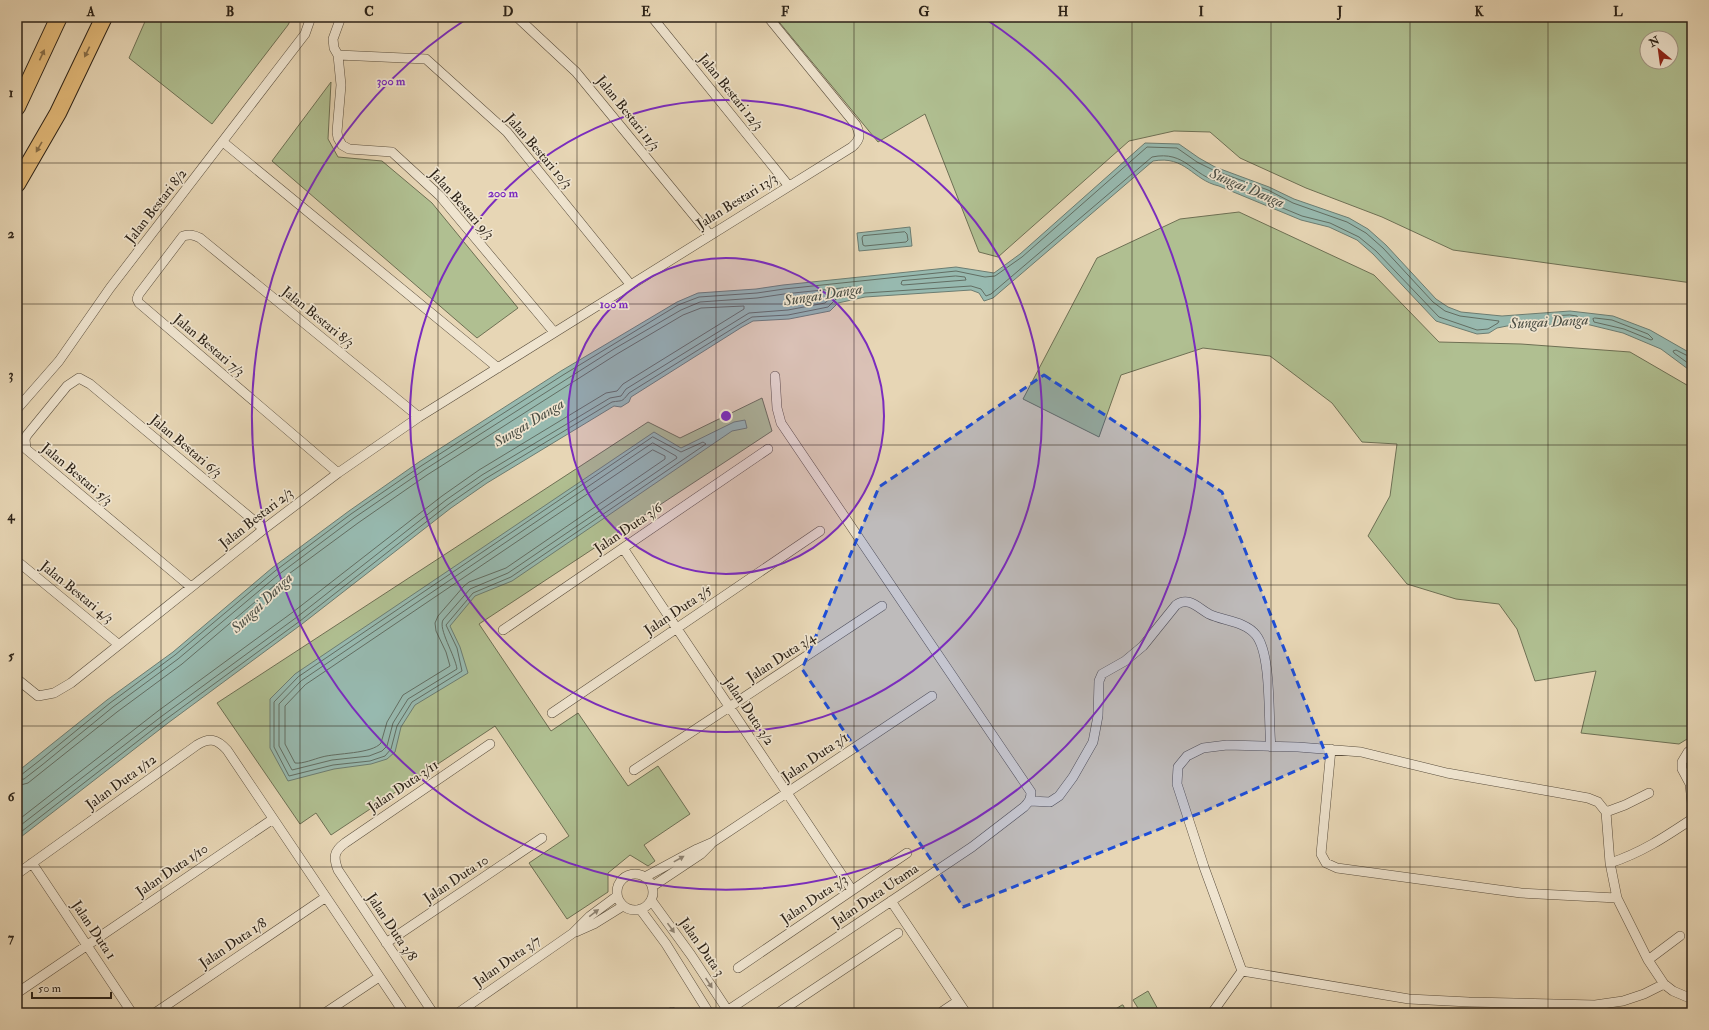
<svg xmlns="http://www.w3.org/2000/svg" width="1709" height="1030" font-family="'IM FELL Double Pica',serif">
<style>
.green{fill:#b0bf91;stroke:#6e7054;fill-rule:evenodd}
.water{fill:#97b9af;stroke:#6c7d72}
.lines{fill:none;stroke-linecap:round;stroke-linejoin:round}
.shore{stroke:#626e63;stroke-width:1}
.street-casing{stroke:#5b4f3e;stroke-width:10}
.highway-casing{stroke:#2c2217;stroke-width:18}
.street{stroke:#efe4cf;stroke-width:9}
.highway{stroke:#e4bb7a;stroke-width:16}
.oneway{fill:#886e48}
.oneway2{fill:#8e8373}
.marked{fill:#1d4ed8;fill-opacity:0.2;stroke:#1d4ed8;stroke-width:3;stroke-dasharray:8 5;stroke-linejoin:round}
.grid{fill:none;stroke:#2c2217;stroke-width:1;stroke-opacity:0.55}
.ring{fill:none;stroke:#7b2cbf;stroke-width:2}
.labels{text-anchor:middle;dominant-baseline:central;stroke-width:3.5;stroke-linejoin:round;paint-order:stroke}
.street-label{font-size:14px;fill:#2c2217;stroke:#efe4cf}
.water-label{font-size:15px;font-style:italic;fill:#4c4f45;stroke:#efe4cf}
.centre{fill:#7b2cbf;stroke:#efe4cf;stroke-width:2}
.ring-label{font-size:12px;text-anchor:middle;font-weight:bold;fill:#7b2cbf;stroke:#efe4cf;stroke-width:3.5;stroke-linejoin:round;paint-order:stroke}
.neatline{fill:none;stroke:#2c2217;stroke-width:1.5}
.grid-label{font-size:13px;text-anchor:middle;font-weight:bold;fill:#2c2217}
</style>
<rect width="100%" height="100%" fill="#e7d6b5"/>
<filter id="stains"><feTurbulence type="fractalNoise" baseFrequency=".005" numOctaves="4"/><feColorMatrix values="0 0 0 0 .2 0 0 0 0 .09 0 0 0 0 .02 0 0 0 .5 -.17"/></filter>
<radialGradient id="worn" r=".72"><stop offset=".6" stop-color="#630" stop-opacity="0"/><stop offset="1" stop-color="#630" stop-opacity=".3"/></radialGradient>
<path class="green" d="M 147,17 L 292,17 L 288,25 L 212,124 L 129,58 Z
M 775,17 L 1692,17 L 1692,283 L 1453,250 L 1382,217 L 1306,188 L 1240,158 L 1210,132 L 1174,131 L 1129,141 L 998,257 L 979,252 L 925,114 L 878,142 ZM 1647,38 L 1671,38 L 1671,62 L 1647,62 Z
M 331,82 L 328,139 L 338,157 L 382,161 L 432,203 L 518,308 L 477,338 L 272,161 Z
M 1239,212 L 1374,275 L 1439,342 L 1521,344 L 1630,352 L 1692,388 L 1692,736 L 1679,744 L 1581,733 L 1596,671 L 1535,681 L 1517,629 L 1499,604 L 1456,599 L 1407,584 L 1368,536 L 1390,496 L 1397,444 L 1362,442 L 1332,403 L 1270,356 L 1203,348 L 1121,375 L 1099,437 L 1023,399 L 1097,258 L 1180,219 Z
M 762,398 L 772,431 L 479,624 L 551,731 L 578,713 L 628,786 L 658,766 L 690,814 L 644,845 L 655,861 L 648,866 L 630,855 L 608,873 L 608,892 L 567,919 L 529,863 L 569,836 L 495,726 L 331,835 L 316,813 L 300,824 L 217,703 L 648,422 L 680,438 Z
M 1148,991 L 1160,1013 L 1141,1013 L 1133,1000 Z
M 1123,1005 L 1127,1013 L 1109,1013 L 1122,1005 Z"/>
<path class="water" d="M 1145,143 L 1179,144 L 1199,158 L 1215,167 L 1269,187 L 1294,199 L 1349,218 L 1368,229 L 1386,245 L 1436,299 L 1448,307 L 1461,312 L 1502,316 L 1570,311 L 1613,316 L 1650,330 L 1692,354 L 1692,370 L 1688,369 L 1661,349 L 1623,333 L 1586,324 L 1507,326 L 1497,328 L 1489,333 L 1477,334 L 1436,321 L 1373,254 L 1357,240 L 1329,227 L 1301,220 L 1219,186 C 1192,180 1186,155 1153,161 L 993,298 L 984,301 L 979,293 L 971,290 L 865,297 L 838,303 L 830,311 L 789,319 L 753,321 L 742,327 L 631,397 L 629,402 L 621,407 L 614,406 L 487,483 L 451,508 L 302,624 L 168,723 L 17,840 L 17,772 L 107,700 L 173,652 L 272,568 L 349,511 L 419,462 L 561,371 L 677,302 L 698,293 L 756,289 L 783,285 L 956,267 L 994,273 L 1020,254 Z
M 910,227 L 912,246 L 859,251 L 857,233 Z
M 745,420 L 747,428 L 732,431 L 512,581 L 475,596 L 450,626 L 460,647 L 468,673 L 415,705 L 401,727 L 395,752 L 387,759 L 371,764 L 334,769 L 288,781 L 270,748 L 270,699 L 295,674 L 654,432 L 681,448 L 734,422 Z"/>
<g class="lines">
<path class="shore" d="M 905,232 L 907,234 L 908,240 L 906,242 L 865,246 L 863,245 L 862,238 L 863,236 Z
M 956,276 L 965,277 L 966,280 L 903,285 L 901,284 L 902,281 Z
M 1570,315 L 1577,316 L 1579,319 L 1559,320 L 1557,319 L 1558,316 Z
M 1595,318 L 1612,320 L 1648,334 L 1653,339 L 1651,340 L 1624,329 L 1594,322 L 1593,319 Z
M 1692,358 L 1676,350 L 1673,351 L 1674,353 L 1692,366
M 653,437 L 681,452 L 703,442 L 706,444 L 511,577 L 473,593 L 446,625 L 457,648 L 462,671 L 412,702 L 397,726 L 391,749 L 385,756 L 370,761 L 333,765 L 289,776 L 274,747 L 274,702 L 298,677 Z
M 653,443 L 676,456 L 677,458 L 508,573 L 470,589 L 443,620 C 438,629 455,655 457,669 L 408,699 L 393,723 L 387,746 L 382,751 L 369,756 L 332,760 L 292,770 L 279,746 L 279,704 L 301,681 Z
M 653,450 L 665,456 L 665,459 L 506,568 L 469,582 L 464,586 L 438,616 L 435,623 L 436,631 L 446,652 L 450,666 L 403,695 L 387,722 L 381,743 C 372,754 336,753 322,757 C 314,759 303,764 295,763 L 285,744 L 285,706 L 305,685 Z
M 17,775 L 21,775 L 39,761 L 110,703 L 175,655 L 275,571 L 351,514 L 421,466 L 563,375 L 678,305 L 699,297 L 757,293 L 784,289 L 956,271 L 985,277 L 995,276 L 1022,257 L 1147,147 L 1177,148 L 1197,162 L 1213,170 L 1268,190 L 1293,203 L 1347,222 L 1366,233 L 1383,248 L 1433,302 L 1445,311 L 1460,316 L 1499,321 L 1498,323 L 1488,329 L 1477,330 L 1439,317 L 1376,251 L 1359,237 L 1330,223 L 1302,216 L 1220,182 C 1192,176 1186,150 1152,157 L 991,294 L 986,296 L 981,289 L 971,286 L 865,293 L 836,299 L 828,307 L 788,315 L 752,317 L 740,324 L 629,393 C 621,403 623,400 612,402 L 485,479 L 449,504 L 300,621 L 165,720 L 17,835
M 17,780 L 24,779 L 42,765 L 113,707 L 178,659 L 278,575 L 354,518 L 424,470 L 614,349 L 681,310 L 700,302 L 757,298 L 784,294 L 851,287 L 853,288 L 852,291 L 834,295 L 825,303 L 788,310 L 749,313 L 626,389 L 621,396 L 610,398 L 482,475 L 446,500 L 297,617 L 162,716 L 17,828
M 17,786 L 28,783 L 117,712 L 182,664 L 282,579 L 358,523 L 427,475 L 617,354 L 683,315 L 701,308 L 744,306 L 744,309 L 623,384 L 617,391 L 606,393 L 479,470 L 442,496 L 293,612 L 158,711 L 17,821"/>
<defs>
<path id="street" d="M 341,17 L 333,39 L 334,48 L 338,55 L 341,85 L 337,132 L 338,138 L 342,145 L 349,149 L 392,152 L 440,196 L 554,332
M 517,17 L 576,72 L 710,235
M 652,17 L 788,185
M 338,55 L 426,59 L 507,132 L 630,284
M 223,142 L 498,368
M 17,409 L 59,361 L 110,288 L 305,34 L 311,17
M 338,473 L 139,303 L 137,299 L 139,294 L 183,236 C 190,234 194,235 200,238 L 419,417
M 623,548 L 852,890
M 17,561 L 118,644
M 191,587 L 26,449 L 25,439 L 27,435 L 67,386 L 79,378 L 90,384 L 264,529
M 503,630 L 768,449
M 17,679 L 38,696 L 54,693 L 71,683 L 264,529 L 338,473 L 419,417 L 852,147 C 860,140 861,135 856,125 L 768,17
M 552,713 L 820,531
M 1331,749 L 1321,854 L 1326,863 L 1337,868 L 1521,893 L 1617,898 L 1648,960 L 1664,984
M 1692,749 L 1688,752 L 1682,762 L 1682,769 L 1690,784 L 1692,803
M 634,770 L 882,606
M 1030,801 L 1050,802 L 1059,796 L 1073,777 L 1093,742 L 1098,716 L 1099,681 L 1102,674 L 1125,661 L 1143,646 L 1176,605 C 1189,596 1198,608 1209,614 C 1223,621 1245,621 1256,635 C 1272,655 1268,720 1271,747
M 1606,812 L 1625,805 L 1649,793
M 32,863 L 132,1013
M 1610,863 C 1641,853 1665,837 1692,819
M617 892a18 18 0 1 1 36 0a18 18 0 1 1-36 0Z
M 17,874 L 197,745 C 209,737 217,739 227,750 L 404,1013
M 645,877 L 697,849 L 713,842 L 932,696
M 653,886 L 701,854 L 711,844
M 651,900 L 691,955 L 728,1011
M 891,901 L 966,1013
M 640,909 L 666,944 L 709,1013
M 576,932 L 594,924 L 623,906
M 386,943 L 542,838
M 1648,960 L 1680,936
M 738,968 L 907,853
M 1242,971 L 1204,867 L 1177,784 L 1178,767 L 1187,756 L 1203,748 L 1227,745 L 1298,747 L 1361,752 L 1447,773 L 1588,798 L 1598,802 L 1606,812 L 1610,863 L 1617,898
M 1242,971 L 1409,999 L 1469,1002 L 1595,1005 L 1623,1001 L 1644,994 L 1664,984 L 1673,991 L 1692,999
M 17,993 L 273,819
M 155,1013 L 326,897
M 325,1013 L 379,977
M 433,1013 L 338,870 C 333,857 334,851 345,843 L 490,744
M 458,1013 L 573,933 L 590,916 L 617,896
M 671,1013 L 672,1012
M 724,1013 L 972,847 L 1024,807 C 1029,802 1031,799 1031,792 L 781,423 L 777,408 L 775,376
M 778,1013 L 898,933
M 940,1013 L 958,1001
M 1212,1013 L 1242,971"/>
<path id="highway" d="M 17,107 L 59,17
M 17,184 L 58,113 L 104,17"/>
</defs>
<use href="#street" class="street-casing"/>
<use href="#highway" class="highway-casing"/>
<use href="#street" class="street"/>
<use href="#highway" class="highway"/>
</g>
<defs><path id="oneway-solid" d="M-6-.8H1V-3.2L6.5 0L1 3.2V.8H-6Z"/></defs>
<g class="oneway">
<use href="#oneway-solid" transform="translate(87 52) rotate(116)"/>
<use href="#oneway-solid" transform="translate(42 55) rotate(-65)"/>
<use href="#oneway-solid" transform="translate(39 147) rotate(120)"/>
</g>
<g class="oneway2">
<use href="#oneway-solid" transform="translate(679 859) rotate(-29)"/>
<use href="#oneway-solid" transform="translate(594 913) rotate(-37)"/>
<use href="#oneway-solid" transform="translate(671 928) rotate(54)"/>
<use href="#oneway-solid" transform="translate(709 983) rotate(56)"/>
</g>
<path class="marked" d="M 1044,375 L 1222,492 L 1327,757 L 1205,811 L 963,907 L 802,669 L 879,487 Z"/>
<path class="grid" d="M 161,17 L 161,1013M 300,17 L 300,1013M 438,17 L 438,1013M 577,17 L 577,1013M 716,17 L 716,1013M 854,17 L 854,1013M 993,17 L 993,1013M 1132,17 L 1132,1013M 1271,17 L 1271,1013M 1410,17 L 1410,1013M 1548,17 L 1548,1013M 17,163 L 1692,163M 17,304 L 1692,304M 17,445 L 1692,445M 17,585 L 1692,585M 17,726 L 1692,726M 17,867 L 1692,867"/>
<circle cx="726" cy="416" r="158" fill="#7b2cbf" fill-opacity=".12"/>
<g class="ring">
<circle cx="726" cy="416" r="158"/>
<circle cx="726" cy="416" r="316"/>
<path d="M984 18A474 474 0 1 1 468 18"/>
</g>
<g class="labels">
<g class="street-label">
<text transform="translate(731 92) rotate(51)">Jalan Bestari 12/3</text>
<text transform="translate(628 113) rotate(51)">Jalan Bestari 11/3</text>
<text transform="translate(539 151) rotate(49)">Jalan Bestari 10/3</text>
<text transform="translate(737 201) rotate(-32)">Jalan Bestari 13/3</text>
<text transform="translate(462 204) rotate(48)">Jalan Bestari 9/3</text>
<text transform="translate(156 206) rotate(-52)">Jalan Bestari 8/2</text>
<text transform="translate(318 317) rotate(39)">Jalan Bestari 8/3</text>
<text transform="translate(209 345) rotate(40)">Jalan Bestari 7/3</text>
<text transform="translate(186 446) rotate(40)">Jalan Bestari 6/3</text>
<text transform="translate(77 474) rotate(40)">Jalan Bestari 5/3</text>
<text transform="translate(256 518) rotate(-38)">Jalan Bestari 2/3</text>
<text transform="translate(628 528) rotate(-34)">Jalan Duta 3/6</text>
<text transform="translate(77 592) rotate(39)">Jalan Bestari 4/3</text>
<text transform="translate(678 610) rotate(-34)">Jalan Duta 3/5</text>
<text transform="translate(781 657) rotate(-33)">Jalan Duta 3/4</text>
<text transform="translate(749 711) rotate(56)">Jalan Duta 3/2</text>
<text transform="translate(815 757) rotate(-34)">Jalan Duta 3/1</text>
<text transform="translate(121 782) rotate(-36)">Jalan Duta 1/12</text>
<text transform="translate(403 786) rotate(-34)">Jalan Duta 3/11</text>
<text transform="translate(172 870) rotate(-34)">Jalan Duta 1/10</text>
<text transform="translate(456 879) rotate(-34)">Jalan Duta 10</text>
<text transform="translate(875 895) rotate(-34)">Jalan Duta Utama</text>
<text transform="translate(814 899) rotate(-34)">Jalan Duta 3/3</text>
<text transform="translate(392 927) rotate(56)">Jalan Duta 3/8</text>
<text transform="translate(94 930) rotate(56)">Jalan Duta 1</text>
<text transform="translate(233 943) rotate(-34)">Jalan Duta 1/8</text>
<text transform="translate(702 947) rotate(55)">Jalan Duta 3</text>
<text transform="translate(507 961) rotate(-35)">Jalan Duta 3/7</text>
</g>
<g class="water-label">
<text transform="translate(1247 188) rotate(23)">Sungai Danga</text>
<text transform="translate(823 295) rotate(-9)">Sungai Danga</text>
<text transform="translate(1549 322) rotate(-3)">Sungai Danga</text>
<text transform="translate(529 423) rotate(-31)">Sungai Danga</text>
<text transform="translate(262 603) rotate(-44)">Sungai Danga</text>
</g>
</g>
<circle cx="726" cy="416" r="6" class="centre"/>
<g class="ring-label">
<text x="391" y="85">300 m</text>
<text x="503" y="197">200 m</text>
<text x="614" y="308">100 m</text>
</g>
<rect width="1709" height="1030" fill="none" stroke="#e7d6b5" stroke-width="44"/>
<g transform="translate(1659 50) rotate(331)"><circle r="19" fill="#efe4cf" stroke="#a19685"/>
<path d="M0-3L7 15L0 10L-7 15Z" fill="#8f2418"/>
<text y="-6" font-size="11" font-weight="bold" text-anchor="middle" fill="#2c2217">N</text>
</g>
<path d="M32 992v6h79v-6" fill="none" stroke="#2c2217" stroke-width="2"/>
<text x="38" y="992" font-size="12" fill="#2c2217" stroke="#efe4cf" stroke-width="3" paint-order="stroke">50 m</text>
<rect x="22" y="22" width="1665" height="986" class="neatline"/>
<g class="grid-label">
<text x="91" y="16">A</text>
<text x="230" y="16">B</text>
<text x="369" y="16">C</text>
<text x="508" y="16">D</text>
<text x="646" y="16">E</text>
<text x="785" y="16">F</text>
<text x="924" y="16">G</text>
<text x="1063" y="16">H</text>
<text x="1201" y="16">I</text>
<text x="1340" y="16">J</text>
<text x="1479" y="16">K</text>
<text x="1618" y="16">L</text>
<text x="11" y="97">1</text>
<text x="11" y="238">2</text>
<text x="11" y="379">3</text>
<text x="11" y="520">4</text>
<text x="11" y="660">5</text>
<text x="11" y="801">6</text>
<text x="11" y="942">7</text>
</g>
<rect width="100%" height="100%" filter="url(#stains)"/>
<rect width="100%" height="100%" fill="url(#worn)"/>
</svg>
